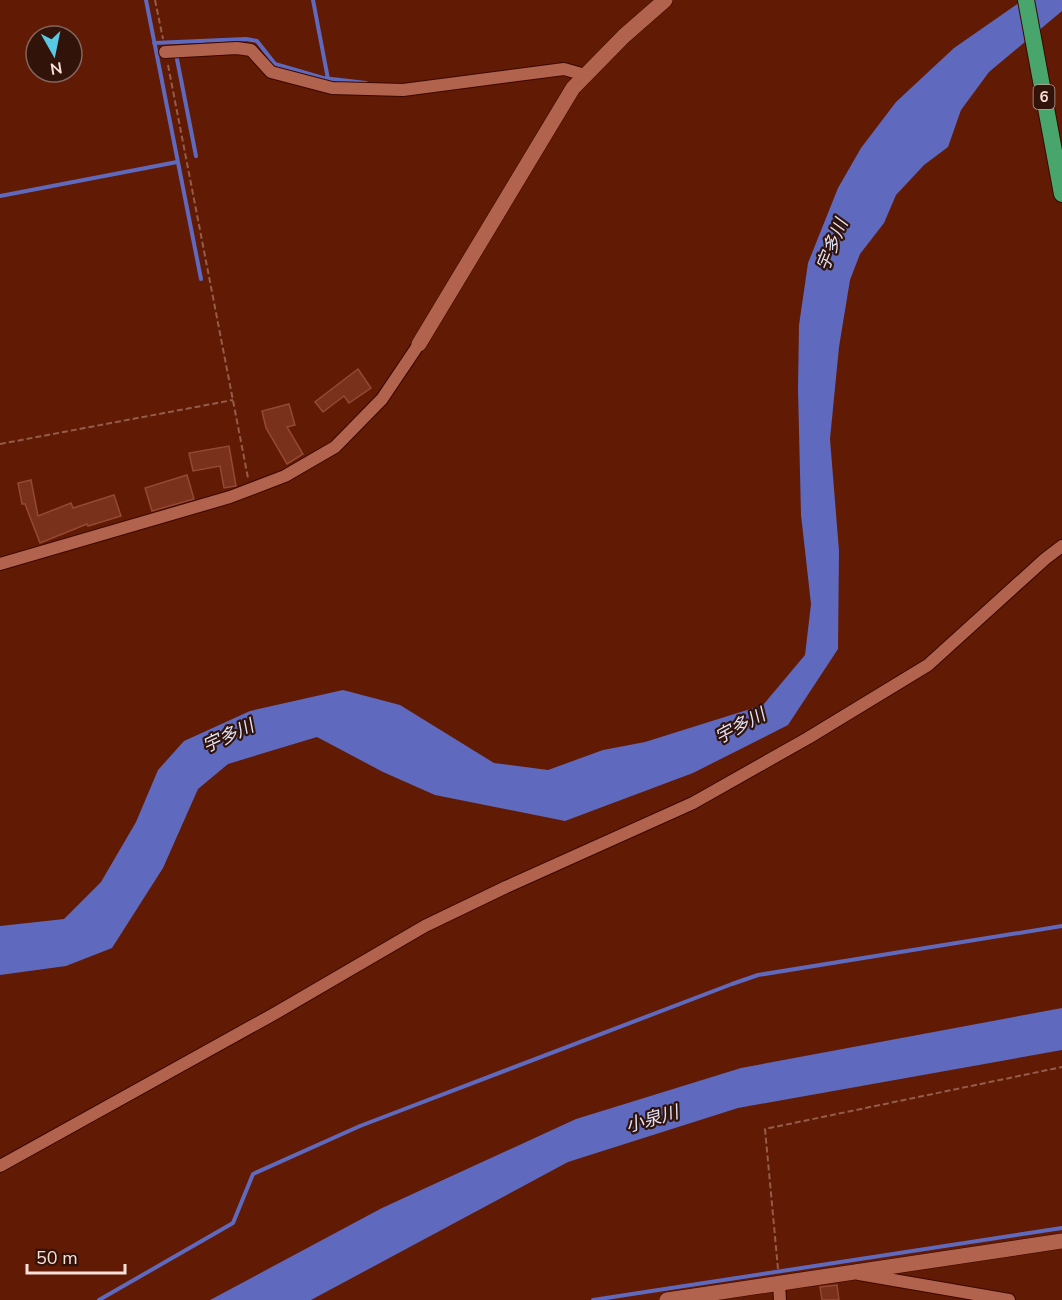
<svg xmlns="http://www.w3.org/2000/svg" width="1062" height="1300" font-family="'Nunito Sans','Noto Sans JP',sans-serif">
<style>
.water{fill:#5f69bd}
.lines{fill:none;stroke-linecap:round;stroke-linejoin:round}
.stream{stroke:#5f69bd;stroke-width:4}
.building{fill:#79311c;stroke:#944934;stroke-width:1.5}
.minor-casing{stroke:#3c0700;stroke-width:14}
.tertiary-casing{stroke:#3c0700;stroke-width:16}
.trunk-casing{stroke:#3c0700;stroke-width:18}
.path{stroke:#945c4b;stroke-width:2;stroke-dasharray:6 3;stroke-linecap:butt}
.minor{stroke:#b1634d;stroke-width:12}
.tertiary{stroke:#b1634d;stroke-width:15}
.trunk{stroke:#48a66c;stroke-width:16}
.labels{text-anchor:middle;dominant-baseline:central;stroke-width:4.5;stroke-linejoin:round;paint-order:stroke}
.shield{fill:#32130a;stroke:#bfa29a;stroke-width:1.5}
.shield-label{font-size:15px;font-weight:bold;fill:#fbe0d8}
.water-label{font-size:18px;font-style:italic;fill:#dee3fa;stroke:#32130a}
</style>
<rect width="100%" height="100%" fill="#611a04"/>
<path class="water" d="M 1023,0 L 1062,0 L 1062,11 L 989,72 L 961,110 L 948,147 L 924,165 L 896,195 L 884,223 L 860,254 L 850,280 L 839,347 L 830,439 L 839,551 L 838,649 L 788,725 L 693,773 L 565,821 L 435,795 L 383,772 L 317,737 L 228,764 L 198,789 L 163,868 L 112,948 L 66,966 L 0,975 L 0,926 L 64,919 L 101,882 L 136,822 L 158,770 L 184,741 L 250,711 L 343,690 L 400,705 L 494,763 L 548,770 L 603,750 L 645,742 L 763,705 L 805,655 L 811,604 L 801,515 L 798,389 L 799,325 L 808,263 L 838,188 L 861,148 L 896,102 L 954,48 Z
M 1062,1008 L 1062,1050 L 738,1108 L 568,1162 L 311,1300 L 210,1300 L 382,1208 L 576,1119 L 741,1068 Z"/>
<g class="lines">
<path class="stream" d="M 146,0 L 201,279
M 313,0 L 328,79
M 154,43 L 246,39 L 257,41 L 275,64 L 323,78 L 366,83
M 176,54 L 196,156
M 0,196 L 177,162
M 99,1300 L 233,1223 L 253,1174 L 360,1126 L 732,984 L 758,975 L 1062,926
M 593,1300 L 1062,1228"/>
</g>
<path class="building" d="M 358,369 L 371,388 L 349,403 L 344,396 L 323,412 L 315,402 Z
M 289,404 L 295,425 L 287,427 L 303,454 L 287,464 L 266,428 L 262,411 Z
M 229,446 L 236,486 L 224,488 L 220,466 L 193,471 L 189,453 Z
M 187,475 L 194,499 L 152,511 L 145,488 Z
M 31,480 L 38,516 L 71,503 L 73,508 L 114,495 L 121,516 L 88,526 L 87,524 L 40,543 L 25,504 L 22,504 L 18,483 Z
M 837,1285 L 839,1300 L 822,1300 L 820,1287 Z"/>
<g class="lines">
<defs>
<path id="minor" d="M 165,52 L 237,48 L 251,50 L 271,72 L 332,88 L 403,90 L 564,69 L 585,75
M 0,564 L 230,497 L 285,476 L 335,447 L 382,399 L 419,344
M 0,1166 L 274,1014 L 425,926 L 506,887 L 693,803 L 808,738 L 928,665 L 1045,559 L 1062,546
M 859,1274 L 1009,1300
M 779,1284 L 780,1300"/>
<path id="tertiary" d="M 419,344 L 573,88 L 624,36 L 665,0
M 667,1300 L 1062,1241"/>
<path id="trunk" d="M 1026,0 L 1062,194"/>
</defs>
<use href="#minor" class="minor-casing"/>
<use href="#tertiary" class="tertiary-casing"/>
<use href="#trunk" class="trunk-casing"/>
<path class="path" d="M 155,0 L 163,39
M 168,65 L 248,478
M 0,444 L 233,400
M 778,1269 L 765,1129 L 1062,1067"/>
<use href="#minor" class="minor"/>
<use href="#tertiary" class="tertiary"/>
<use href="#trunk" class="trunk"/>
</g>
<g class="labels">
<rect class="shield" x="1033.5" y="85" width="21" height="24" rx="4.5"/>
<g class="shield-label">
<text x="1044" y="97">6</text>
</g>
<g class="water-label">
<text transform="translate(832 245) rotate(-68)">宇多川</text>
<text transform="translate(740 726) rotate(-28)">宇多川</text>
<text transform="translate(228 736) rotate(-25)">宇多川</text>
<text transform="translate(652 1119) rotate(-16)">小泉川</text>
</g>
</g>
<g transform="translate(54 54) rotate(171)"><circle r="28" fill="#32130a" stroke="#82655c" stroke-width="1.5"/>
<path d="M0-4.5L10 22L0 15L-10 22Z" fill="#58c8e4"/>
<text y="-9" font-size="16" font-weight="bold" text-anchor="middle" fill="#fbe0d8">N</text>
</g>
<path d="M27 1264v9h98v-9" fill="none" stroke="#fbe0d8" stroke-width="3"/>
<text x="36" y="1264" font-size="18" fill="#fbe0d8" stroke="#32130a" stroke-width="4.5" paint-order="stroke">50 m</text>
</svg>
